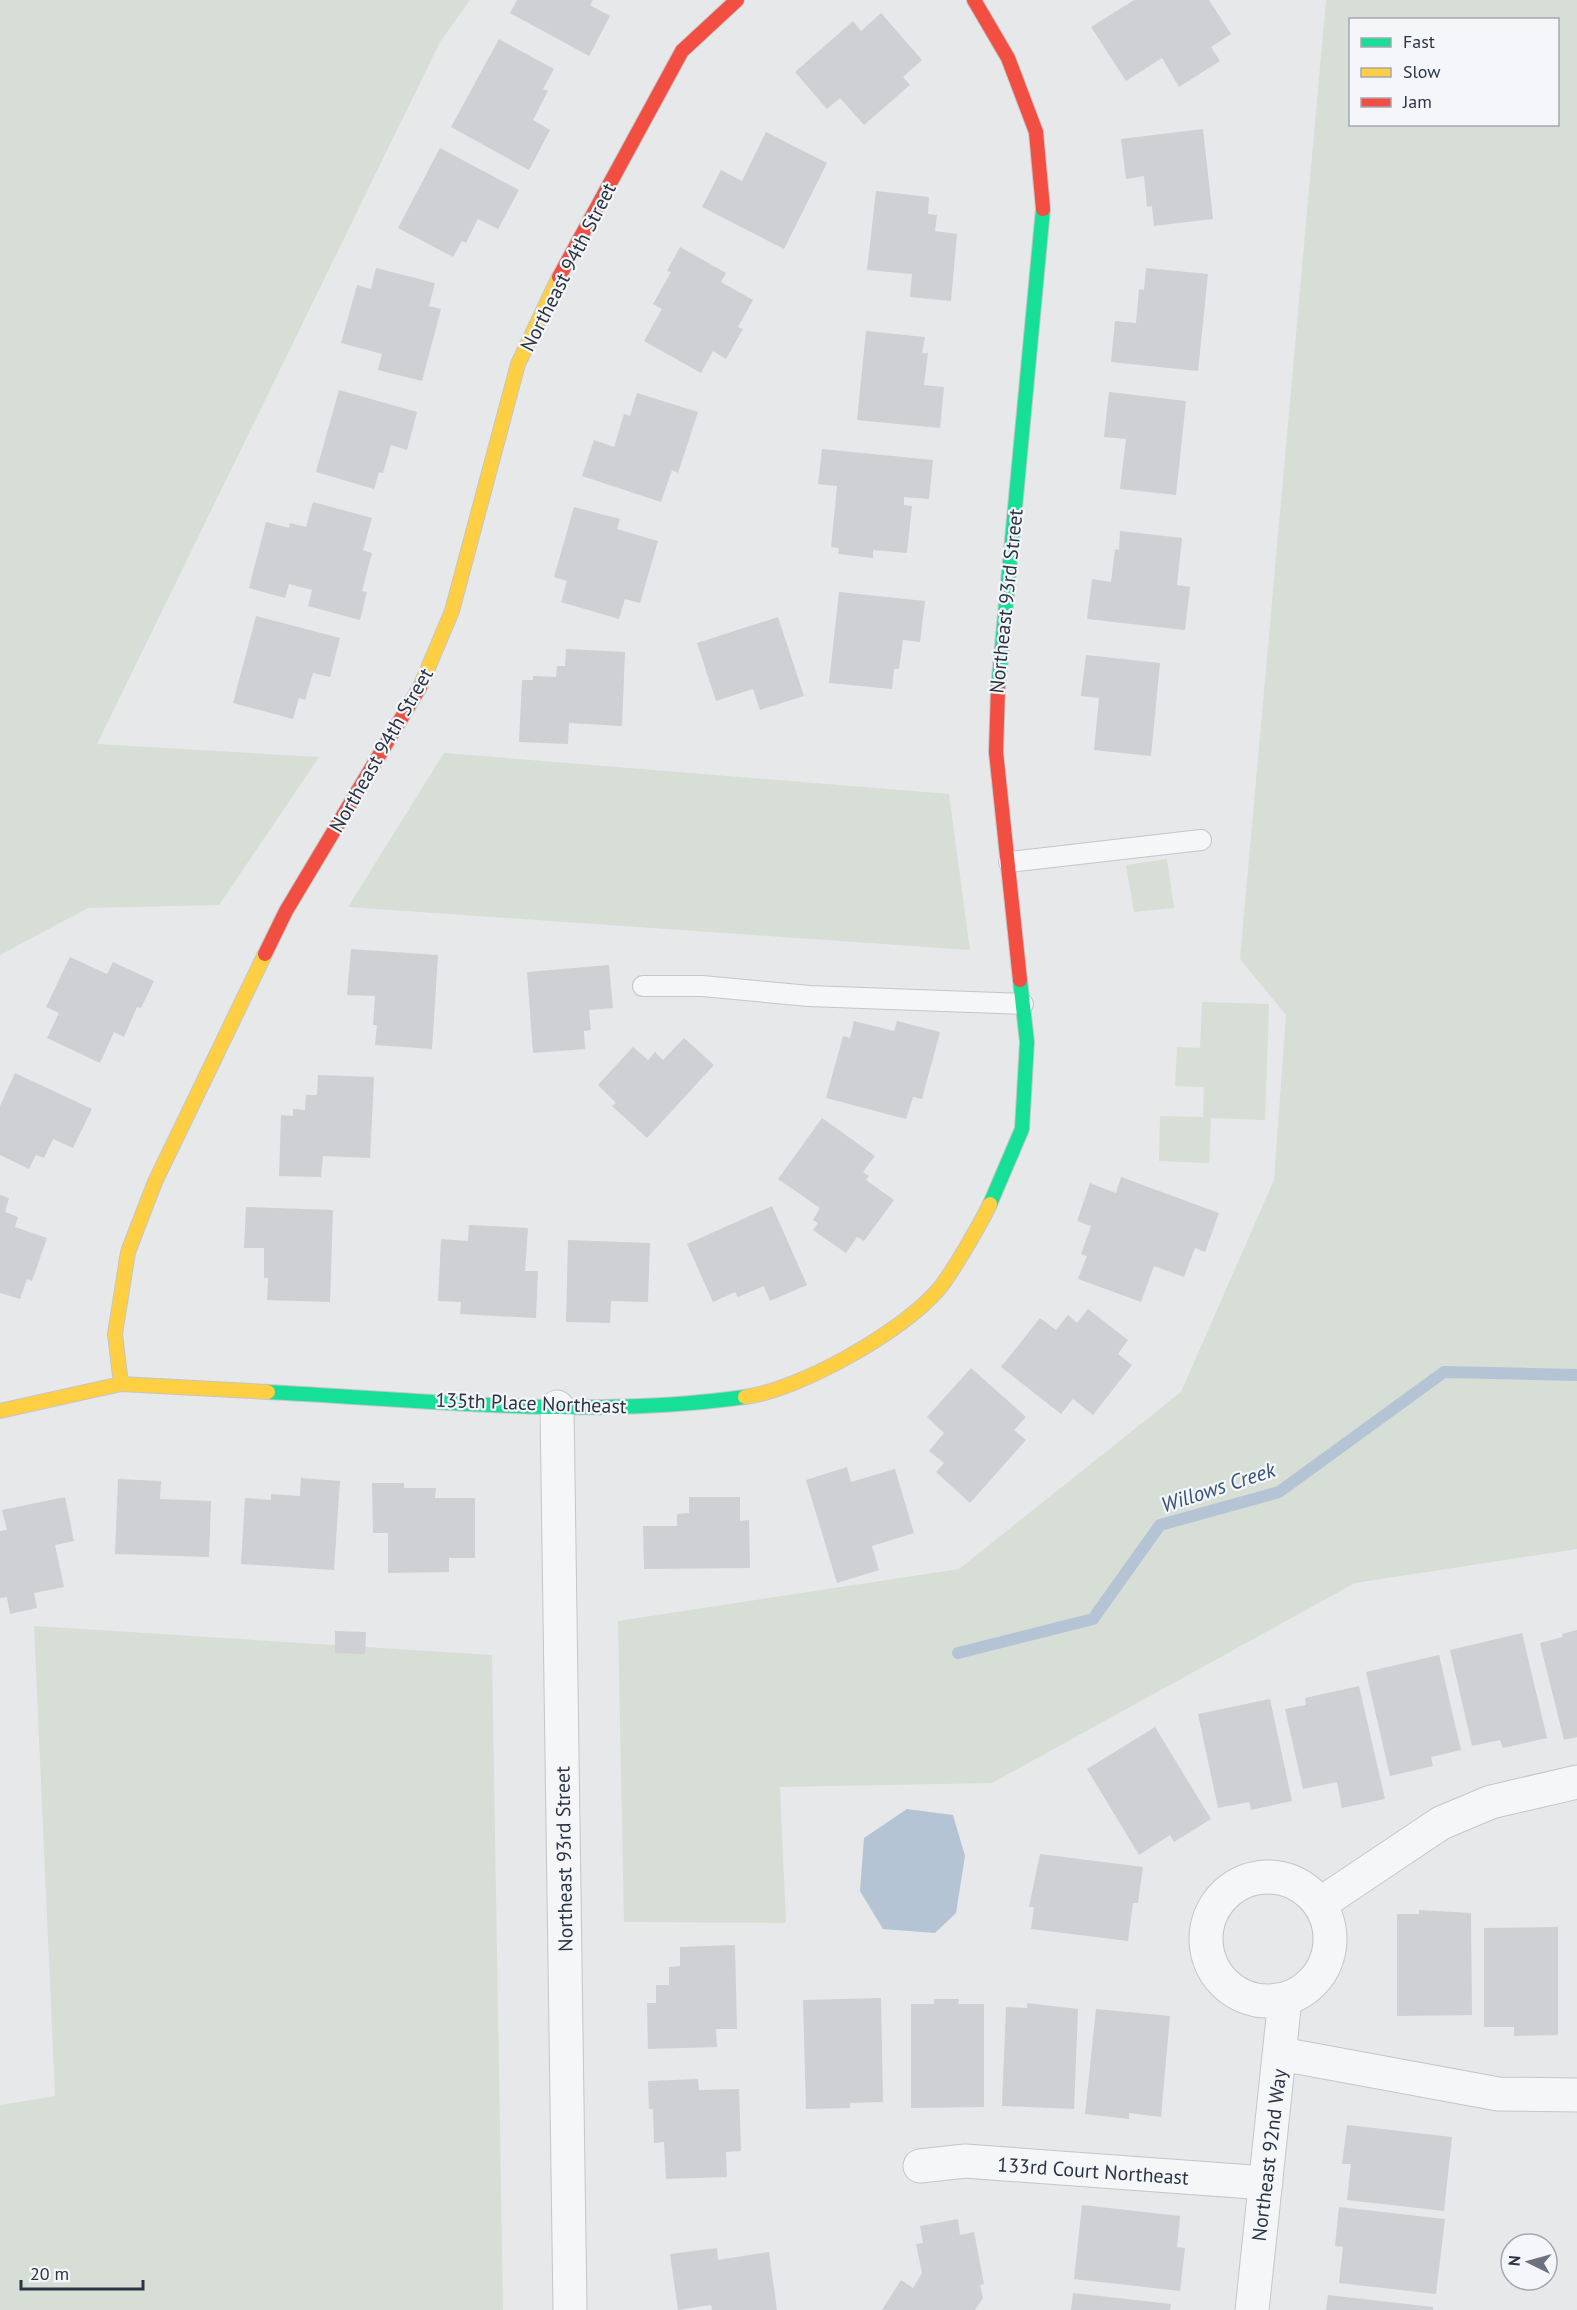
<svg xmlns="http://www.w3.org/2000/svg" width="1577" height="2310" font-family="'PT Sans',sans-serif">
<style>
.green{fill:#d6ded6;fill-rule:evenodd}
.water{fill:#b4c4d5}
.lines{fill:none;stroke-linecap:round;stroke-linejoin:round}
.stream{stroke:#b4c4d5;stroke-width:12}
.building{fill:#ced0d3}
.lane-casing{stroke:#c4c6c8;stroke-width:22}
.street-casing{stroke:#c4c6c8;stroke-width:35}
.fast-casing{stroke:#c4c6c8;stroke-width:16}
.slow-casing{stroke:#c4c6c8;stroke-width:16}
.jam-casing{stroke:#c4c6c8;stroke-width:16}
.lane{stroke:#f5f6f7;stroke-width:20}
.street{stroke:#f5f6f7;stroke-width:33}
.fast{stroke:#16e098;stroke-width:14}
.slow{stroke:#ffcf43;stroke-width:14}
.jam{stroke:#f24e42;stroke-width:14}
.labels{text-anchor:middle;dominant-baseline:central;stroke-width:4.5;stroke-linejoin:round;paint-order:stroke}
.street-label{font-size:20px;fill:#2b3445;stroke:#f4f6f9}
.water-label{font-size:21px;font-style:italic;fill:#34527a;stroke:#f4f6f9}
</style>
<rect width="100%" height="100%" fill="#e6e8ea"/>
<path class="green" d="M 0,0 L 470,0 L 440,42 L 97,744 L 319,757 L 219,905 L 88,908 L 0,955 Z
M 1326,0 L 1577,0 L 1577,1549 L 1355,1583 L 992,1783 L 780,1787 L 786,1923 L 624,1922 L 618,1621 L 959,1569 L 1181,1392 L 1274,1180 L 1286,1015 L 1240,959 ZM 1350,20 L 1558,20 L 1558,124 L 1350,124 Z
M 444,753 L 949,794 L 970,950 L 348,907 Z
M 1167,859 L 1174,908 L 1134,912 L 1126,865 Z
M 1202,1002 L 1269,1004 L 1265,1120 L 1211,1118 L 1209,1163 L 1159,1161 L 1160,1116 L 1203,1117 L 1204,1087 L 1175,1086 L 1177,1047 L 1200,1048 Z
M 34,1626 L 492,1655 L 503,2310 L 0,2310 L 0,2105 L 55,2096 Z"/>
<path class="water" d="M 907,1809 L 953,1815 L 965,1856 L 956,1913 L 935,1933 L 883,1929 L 860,1891 L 864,1838 Z"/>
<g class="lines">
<path class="stream" d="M 958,1653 L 1093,1619 L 1160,1525 L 1279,1492 L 1444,1372 L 1577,1375"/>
</g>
<path class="building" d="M 517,0 L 593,0 L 590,5 L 610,16 L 589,56 L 510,13 Z
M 1134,0 L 1209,0 L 1231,34 L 1211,47 L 1220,61 L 1179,87 L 1162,58 L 1126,81 L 1091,27 Z
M 881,13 L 922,60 L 903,77 L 910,85 L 864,125 L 840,98 L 827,109 L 795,72 L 853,21 L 861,31 Z
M 499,39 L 554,69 L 543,89 L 548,91 L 533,120 L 550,130 L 529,170 L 451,127 Z
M 1203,129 L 1213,219 L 1154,226 L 1152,206 L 1147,207 L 1144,176 L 1126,179 L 1121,139 Z
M 766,132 L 827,163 L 784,249 L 702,207 L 721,170 L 742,181 Z
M 440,148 L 519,190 L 498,229 L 478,219 L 466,243 L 462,241 L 453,257 L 398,228 Z
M 876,191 L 929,197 L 928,214 L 937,215 L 935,231 L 957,234 L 951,301 L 910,297 L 912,274 L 867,270 Z
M 680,247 L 726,273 L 721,282 L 753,300 L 738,327 L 743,329 L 726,359 L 713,351 L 701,373 L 644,341 L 662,309 L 653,304 L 671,272 L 667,271 Z
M 376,268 L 435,283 L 429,306 L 441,309 L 422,381 L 378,370 L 382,354 L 341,343 L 357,285 L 371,289 Z
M 1146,268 L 1208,274 L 1198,371 L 1111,362 L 1115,321 L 1136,323 L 1139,289 L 1144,290 Z
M 866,331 L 925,337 L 922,353 L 928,353 L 924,385 L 944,387 L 940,428 L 857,420 Z
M 339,390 L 417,412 L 407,450 L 391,445 L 383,473 L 379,472 L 374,489 L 316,472 Z
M 1109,392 L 1186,401 L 1176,495 L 1120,489 L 1126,439 L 1104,437 Z
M 637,393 L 698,412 L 678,473 L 672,470 L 661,502 L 582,476 L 594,440 L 614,447 L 624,414 L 630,416 Z
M 822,449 L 933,460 L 929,499 L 904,497 L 904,505 L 912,506 L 907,553 L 873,550 L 873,558 L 838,554 L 839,548 L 831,547 L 837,486 L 818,484 Z
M 313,502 L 372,518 L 363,550 L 372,553 L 362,591 L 367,592 L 360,620 L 308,606 L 312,590 L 289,584 L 285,598 L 249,588 L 266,522 L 289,528 L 290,523 L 306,527 Z
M 574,507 L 620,519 L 617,529 L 658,541 L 640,603 L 625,599 L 619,619 L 561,602 L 567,581 L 554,577 Z
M 1120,531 L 1182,538 L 1177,585 L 1190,587 L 1185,630 L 1087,619 L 1092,579 L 1111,582 L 1115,549 L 1119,550 Z
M 839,592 L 925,601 L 920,642 L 903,640 L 899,669 L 894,669 L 892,689 L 829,683 Z
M 256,616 L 340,638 L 330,677 L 313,673 L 305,700 L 299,698 L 293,719 L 233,703 Z
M 778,617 L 804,696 L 760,710 L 753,689 L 716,701 L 697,643 Z
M 566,649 L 625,652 L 622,726 L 569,723 L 568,744 L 519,742 L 522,680 L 533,680 L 533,676 L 556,677 L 557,666 L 565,666 Z
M 1086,655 L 1160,663 L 1151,756 L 1094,750 L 1099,698 L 1081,696 Z
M 351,949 L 438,955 L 432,1049 L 375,1045 L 377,1025 L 373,1025 L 375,996 L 347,995 Z
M 70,957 L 107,974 L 113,962 L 154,981 L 141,1008 L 137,1007 L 124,1037 L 114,1032 L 100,1063 L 47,1038 L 59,1013 L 46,1007 Z
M 609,965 L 613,1008 L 589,1010 L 591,1030 L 584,1031 L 585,1049 L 533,1053 L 527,972 Z
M 854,1021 L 894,1031 L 897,1021 L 940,1032 L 922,1099 L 913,1097 L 906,1119 L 826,1098 L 843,1036 L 850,1038 Z
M 684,1038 L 714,1065 L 647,1138 L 612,1106 L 616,1103 L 598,1085 L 633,1047 L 648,1060 L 655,1052 L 663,1060 Z
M 15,1073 L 92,1109 L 73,1148 L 53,1139 L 44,1158 L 36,1155 L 29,1169 L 0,1155 L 0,1106 Z
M 318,1075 L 374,1077 L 370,1158 L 323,1156 L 321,1177 L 279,1176 L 281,1115 L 293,1116 L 293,1109 L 305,1110 L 306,1095 L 317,1095 Z
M 822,1118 L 875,1156 L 863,1172 L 869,1176 L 866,1180 L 894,1200 L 864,1241 L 857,1237 L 846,1253 L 813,1230 L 818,1223 L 813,1220 L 820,1208 L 778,1179 Z
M 1121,1177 L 1219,1213 L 1205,1252 L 1195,1248 L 1184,1277 L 1154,1266 L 1141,1302 L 1078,1279 L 1087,1256 L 1081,1254 L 1091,1226 L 1077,1221 L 1090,1183 L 1116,1193 Z
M 0,1195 L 9,1198 L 5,1212 L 18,1217 L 15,1227 L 47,1238 L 32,1281 L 27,1279 L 20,1299 L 0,1293 Z
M 772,1206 L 807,1285 L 770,1301 L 764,1286 L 738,1297 L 735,1292 L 713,1302 L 687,1244 Z
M 246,1207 L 333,1210 L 330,1302 L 267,1300 L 268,1278 L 264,1278 L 264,1248 L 244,1248 Z
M 469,1225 L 528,1228 L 525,1271 L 538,1271 L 536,1318 L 460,1314 L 461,1302 L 438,1301 L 441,1239 L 468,1241 Z
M 568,1240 L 650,1243 L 648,1302 L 611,1301 L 610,1323 L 566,1322 Z
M 1088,1309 L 1128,1340 L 1118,1354 L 1132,1365 L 1093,1415 L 1073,1399 L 1061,1414 L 1001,1367 L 1040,1318 L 1056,1330 L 1068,1315 L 1077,1323 Z
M 971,1368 L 1026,1417 L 1014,1430 L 1026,1440 L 970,1503 L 936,1472 L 944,1463 L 929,1451 L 944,1433 L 927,1417 Z
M 847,1467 L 851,1482 L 895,1469 L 914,1533 L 872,1546 L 879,1570 L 837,1583 L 806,1480 Z
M 301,1478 L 340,1481 L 334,1570 L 241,1564 L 245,1498 L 271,1500 L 271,1494 L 300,1496 Z
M 118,1479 L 161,1481 L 160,1499 L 211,1501 L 209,1557 L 115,1554 Z
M 372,1483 L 404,1483 L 404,1488 L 436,1488 L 435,1498 L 475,1498 L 475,1558 L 449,1558 L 449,1572 L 388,1573 L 388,1533 L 373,1533 Z
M 65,1497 L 74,1541 L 55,1545 L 64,1587 L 34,1593 L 37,1608 L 10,1614 L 7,1597 L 0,1598 L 0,1531 L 7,1530 L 2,1510 Z
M 689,1497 L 740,1497 L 740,1521 L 749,1520 L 750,1568 L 644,1569 L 643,1526 L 677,1526 L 677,1514 L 689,1513 Z
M 1577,1630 L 1577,1737 L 1564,1740 L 1540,1643 L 1563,1637 L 1562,1634 Z
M 335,1631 L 366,1632 L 365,1654 L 335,1653 Z
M 1522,1633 L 1547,1738 L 1503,1748 L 1500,1740 L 1472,1746 L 1450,1650 Z
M 1439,1655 L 1461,1750 L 1431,1757 L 1433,1766 L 1390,1776 L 1366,1672 Z
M 1359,1686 L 1385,1799 L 1342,1808 L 1337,1782 L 1303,1789 L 1285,1709 L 1306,1705 L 1305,1698 Z
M 1270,1699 L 1292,1801 L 1251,1810 L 1249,1802 L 1218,1808 L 1198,1714 Z
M 1155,1727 L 1211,1819 L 1174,1842 L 1170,1835 L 1139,1855 L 1087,1769 Z
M 1040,1854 L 1143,1867 L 1138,1903 L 1133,1903 L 1128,1941 L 1031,1929 L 1034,1907 L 1029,1907 Z
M 1419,1910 L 1471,1913 L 1472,2015 L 1397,2016 L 1397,1914 L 1419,1914 Z
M 1558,1927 L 1558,2035 L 1514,2036 L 1514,2027 L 1484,2027 L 1484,1928 Z
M 735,1945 L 737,2029 L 716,2029 L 717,2047 L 648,2049 L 647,2003 L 656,2003 L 656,1985 L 669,1985 L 669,1967 L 680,1966 L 680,1947 Z
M 881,1998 L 883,2102 L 850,2103 L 850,2108 L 806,2109 L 803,2000 Z
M 934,1999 L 959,1999 L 958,2004 L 984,2004 L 984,2107 L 911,2108 L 911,2004 L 934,2004 Z
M 1027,2003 L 1078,2009 L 1074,2109 L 1002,2106 L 1006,2007 L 1027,2008 Z
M 1096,2009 L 1170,2016 L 1161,2117 L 1129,2113 L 1129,2119 L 1085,2114 Z
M 698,2079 L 699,2090 L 739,2089 L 741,2151 L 726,2152 L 727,2177 L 666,2179 L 664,2142 L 654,2143 L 653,2109 L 649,2109 L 648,2081 Z
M 1347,2125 L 1452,2137 L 1444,2211 L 1347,2200 L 1351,2164 L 1342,2164 Z
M 1082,2205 L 1180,2216 L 1177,2247 L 1185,2248 L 1180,2291 L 1074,2279 Z
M 1339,2207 L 1445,2219 L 1436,2294 L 1339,2283 L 1343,2247 L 1335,2246 Z
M 958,2219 L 960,2235 L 974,2232 L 984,2284 L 980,2285 L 983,2298 L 975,2310 L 882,2310 L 901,2280 L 913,2288 L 922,2273 L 916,2244 L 923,2243 L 920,2226 Z
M 717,2248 L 718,2260 L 769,2252 L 777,2310 L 712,2310 L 711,2305 L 678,2310 L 670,2254 Z
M 1073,2293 L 1171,2304 L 1170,2310 L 1071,2310 Z
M 1328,2295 L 1433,2307 L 1433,2310 L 1326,2310 Z"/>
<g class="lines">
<defs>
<path id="lane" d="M 1009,862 L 1201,840
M 643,986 L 702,986 L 809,996 L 1023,1004"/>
<path id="street" d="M 557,1407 L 570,2310
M1206 1939a62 62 0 1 1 124 0a62 62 0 1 1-124 0Z
M 1320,1904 L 1441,1823 L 1491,1802 L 1577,1782
M 1281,2054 L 1498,2094 L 1577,2095
M 920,2166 L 965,2161 L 1266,2183
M 1252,2310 L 1285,1999"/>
<path id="fast" d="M 998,689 L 1043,209
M 990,1204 L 1022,1129 L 1027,1042 L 1020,980
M 268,1392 C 426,1400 587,1419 745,1397"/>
<path id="slow" d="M 420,687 L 452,611 L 518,364 L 559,277
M 121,1384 L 115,1334 L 128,1252 L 155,1182 L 265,954
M 745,1397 C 799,1390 902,1332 938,1290 C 951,1275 981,1223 990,1204
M 0,1411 L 121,1384 L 268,1392"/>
<path id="jam" d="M 974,0 L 1008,58 L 1036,132 L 1043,209
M 559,277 L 682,51 L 737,0
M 998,689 L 996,752 L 1020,980
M 265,954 L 286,911 L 420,687"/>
</defs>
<use href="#lane" class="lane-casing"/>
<use href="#street" class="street-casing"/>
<use href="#fast" class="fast-casing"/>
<use href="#slow" class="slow-casing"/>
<use href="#jam" class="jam-casing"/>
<use href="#lane" class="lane"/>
<use href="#street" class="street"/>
<use href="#fast" class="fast"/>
<use href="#slow" class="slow"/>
<use href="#jam" class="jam"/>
</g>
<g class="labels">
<g class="street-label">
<text transform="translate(568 267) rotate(-63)">Northeast 94th Street</text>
<text transform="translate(1006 601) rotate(-84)">Northeast 93rd Street</text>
<text transform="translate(381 750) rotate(-60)">Northeast 94th Street</text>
<text transform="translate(531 1403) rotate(2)">135th Place Northeast</text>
<text transform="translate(564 1859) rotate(-91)">Northeast 93rd Street</text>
<text transform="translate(1269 2155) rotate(-83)">Northeast 92nd Way</text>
<text transform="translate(1093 2171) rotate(4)">133rd Court Northeast</text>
</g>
<g class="water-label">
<text transform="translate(1218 1487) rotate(-18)">Willows Creek</text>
</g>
</g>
<rect x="1349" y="18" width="210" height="108" fill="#f4f6f9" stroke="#a4a8b1" stroke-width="1.5"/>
<rect x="1361" y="38" width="30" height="9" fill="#16e098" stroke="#a4a8b1" stroke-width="1.5"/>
<text x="1403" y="48" font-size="18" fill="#2b3445">Fast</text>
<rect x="1361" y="68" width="30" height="9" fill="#ffcf43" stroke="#a4a8b1" stroke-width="1.5"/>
<text x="1403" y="78" font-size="18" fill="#2b3445">Slow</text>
<rect x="1361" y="98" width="30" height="9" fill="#f24e42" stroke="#a4a8b1" stroke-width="1.5"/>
<text x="1403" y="108" font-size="18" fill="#2b3445">Jam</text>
<g transform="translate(1529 2262) rotate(275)"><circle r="28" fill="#f4f6f9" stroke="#a4a8b1" stroke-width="1.5"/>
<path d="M0-4.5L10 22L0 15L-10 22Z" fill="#6c737f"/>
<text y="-9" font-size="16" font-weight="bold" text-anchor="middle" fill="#2b3445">N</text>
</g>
<path d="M21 2280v9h122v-9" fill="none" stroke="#2b3445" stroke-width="3"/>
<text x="30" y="2280" font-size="18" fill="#2b3445" stroke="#f4f6f9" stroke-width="4.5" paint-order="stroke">20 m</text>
</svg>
